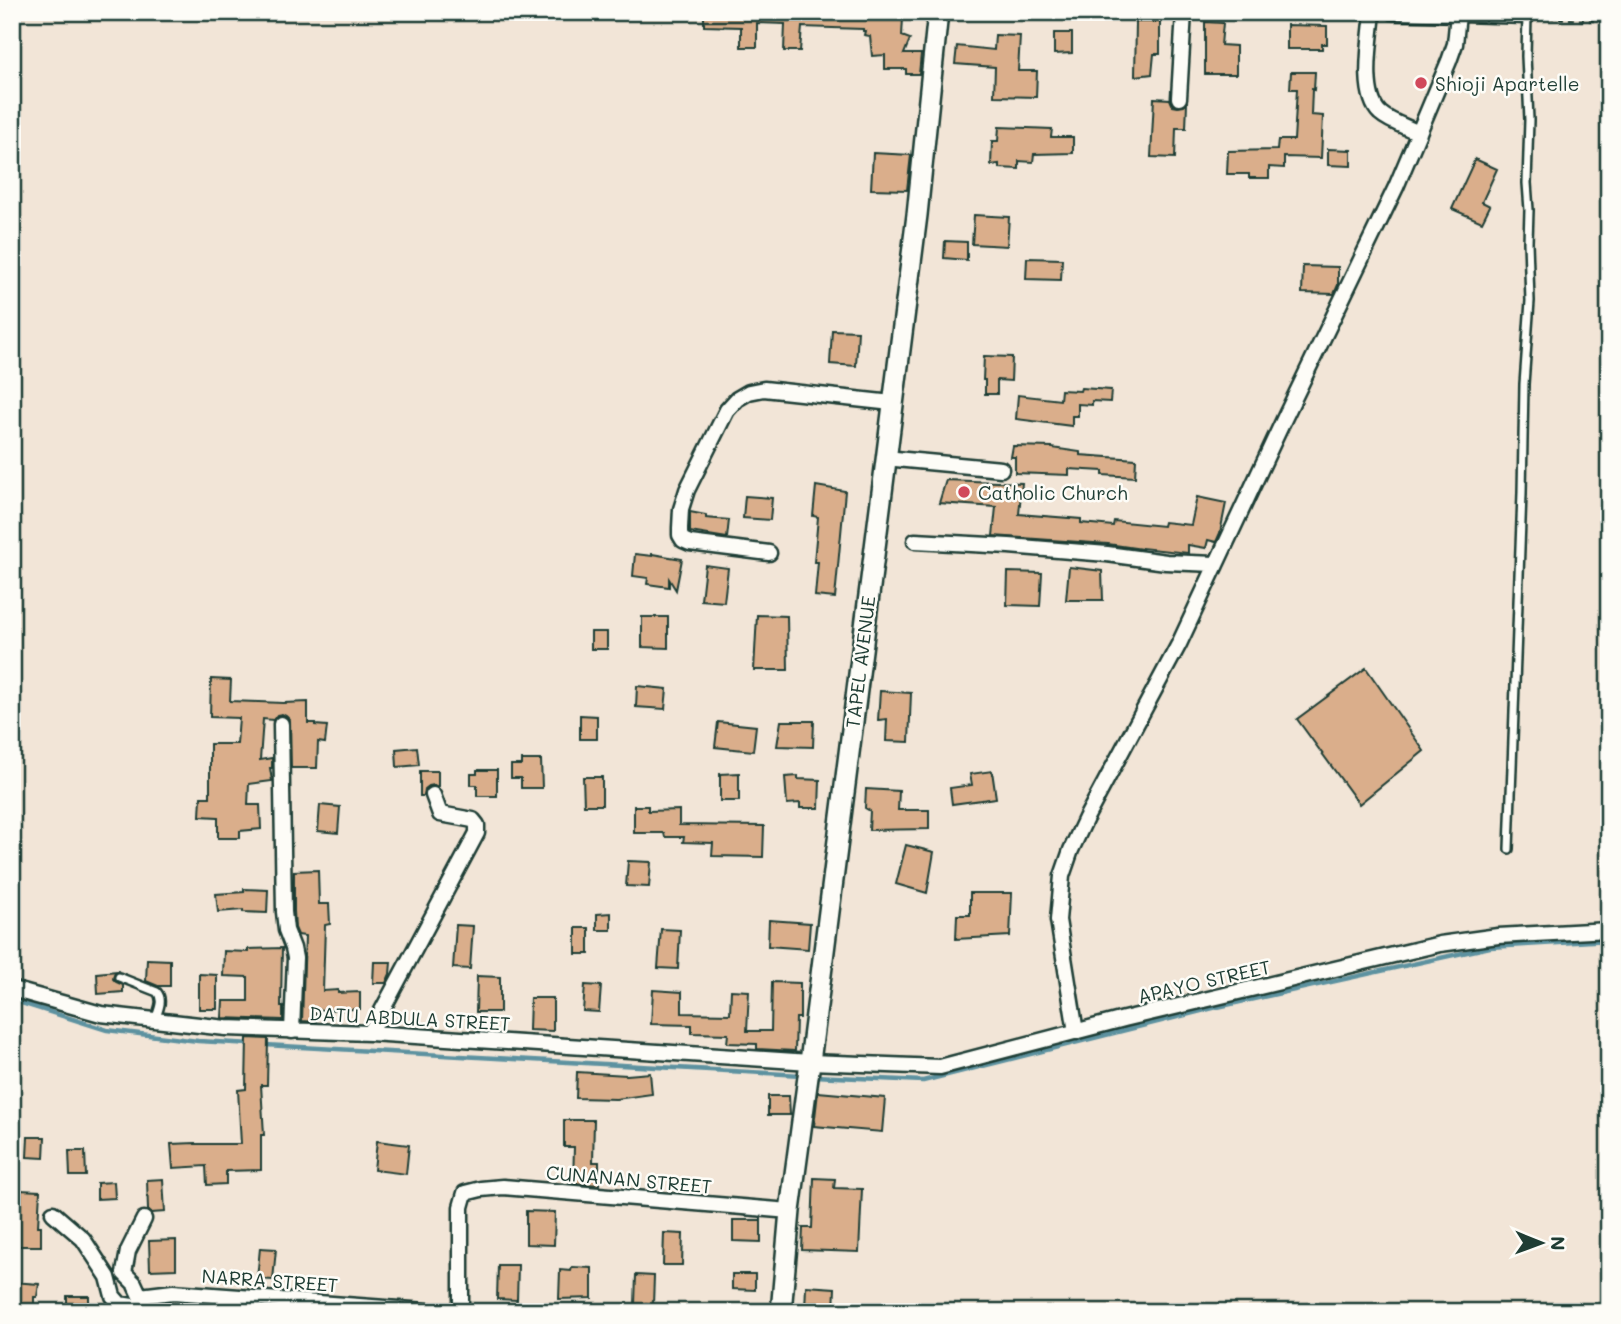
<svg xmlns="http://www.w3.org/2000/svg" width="1621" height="1324" font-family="Mali,sans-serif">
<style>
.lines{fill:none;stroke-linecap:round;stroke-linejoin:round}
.stream{stroke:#5d92a0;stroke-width:4.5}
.building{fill:#daae8b;stroke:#1f3d34;stroke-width:2}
.lane-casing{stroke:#1f3d34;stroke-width:12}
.street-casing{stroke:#1f3d34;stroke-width:19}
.secondary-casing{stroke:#1f3d34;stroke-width:24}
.path{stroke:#1f3d34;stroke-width:2.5;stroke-dasharray:5 5;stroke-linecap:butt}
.lane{stroke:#fdfcf7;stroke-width:7}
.street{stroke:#fdfcf7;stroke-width:14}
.secondary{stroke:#fdfcf7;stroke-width:19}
.poi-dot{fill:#d1495b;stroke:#fdfcf7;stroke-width:2.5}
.labels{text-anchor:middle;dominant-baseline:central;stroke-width:5;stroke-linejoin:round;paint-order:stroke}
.poi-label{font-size:19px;fill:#1f3d34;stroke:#fdfcf7;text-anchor:start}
.street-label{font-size:19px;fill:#1f3d34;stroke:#fdfcf7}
</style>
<rect width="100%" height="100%" fill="#f2e5d7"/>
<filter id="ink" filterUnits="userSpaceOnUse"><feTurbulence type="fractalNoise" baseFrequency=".0143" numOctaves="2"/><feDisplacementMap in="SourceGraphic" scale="14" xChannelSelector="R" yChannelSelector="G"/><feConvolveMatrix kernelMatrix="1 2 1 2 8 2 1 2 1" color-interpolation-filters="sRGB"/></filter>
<g filter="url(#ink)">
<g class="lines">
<path class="stream" d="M 12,1000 L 107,1030 L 198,1041 L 253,1044
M 265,1045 L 801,1075
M 814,1076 L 923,1081 L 1213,1008 L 1490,947 L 1609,940"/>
</g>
<path class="building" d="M 704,12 L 895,12 L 895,18 L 903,18 L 902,36 L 910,39 L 904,54 L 921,54 L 919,74 L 906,74 L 906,69 L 885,69 L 885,55 L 872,56 L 870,36 L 864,35 L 865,31 L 863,31 L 863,29 L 802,27 L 800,51 L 784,51 L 785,24 L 757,23 L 757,47 L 741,47 L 741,27 L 704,26 Z
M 1136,22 L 1160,22 L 1160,54 L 1154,54 L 1152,74 L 1135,76 Z
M 1205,22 L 1223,23 L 1221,45 L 1236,46 L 1236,74 L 1205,74 Z
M 1287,25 L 1327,26 L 1327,44 L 1322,44 L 1322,49 L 1287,49 Z
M 1054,33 L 1072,33 L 1072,53 L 1054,54 Z
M 995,35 L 1020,36 L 1018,71 L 1037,71 L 1036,97 L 994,96 L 995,67 L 955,64 L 957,46 L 994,50 Z
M 1291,72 L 1315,72 L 1314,90 L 1312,89 L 1311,115 L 1323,116 L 1321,158 L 1284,157 L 1284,168 L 1269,167 L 1269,178 L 1249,178 L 1249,174 L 1227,174 L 1228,151 L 1277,150 L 1278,140 L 1294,140 L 1297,89 L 1290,89 Z
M 1154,98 L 1170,99 L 1173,106 L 1178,107 L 1184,106 L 1187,103 L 1186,128 L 1176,128 L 1175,158 L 1151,157 Z
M 999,127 L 1052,129 L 1051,137 L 1073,137 L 1073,153 L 1034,154 L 1033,162 L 1019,161 L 1019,169 L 999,168 L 999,164 L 991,165 L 992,141 L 998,141 Z
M 1328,149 L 1351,150 L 1351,166 L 1328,165 Z
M 873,153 L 911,155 L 907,190 L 871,189 Z
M 1475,159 L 1497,169 L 1482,202 L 1490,206 L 1482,222 L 1452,209 Z
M 974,215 L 1009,217 L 1007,246 L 972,244 Z
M 945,241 L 967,242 L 967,260 L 944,258 Z
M 1027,258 L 1062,259 L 1061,280 L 1026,279 Z
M 1303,266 L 1338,267 L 1338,285 L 1334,294 L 1302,293 Z
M 832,330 L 858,331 L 856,366 L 830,364 Z
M 984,356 L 1012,357 L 1011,381 L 997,380 L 997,394 L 985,394 L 985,380 L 983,380 Z
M 1081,388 L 1111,390 L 1110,402 L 1092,401 L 1092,405 L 1078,404 L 1078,416 L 1072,416 L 1072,426 L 1016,419 L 1018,395 L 1060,400 L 1061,390 L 1080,391 Z
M 1013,446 L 1052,447 L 1052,448 L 1080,452 L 1080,455 L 1136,459 L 1135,477 L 1103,475 L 1103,471 L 1069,469 L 1069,475 L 1015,473 L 1015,457 L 1011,457 Z
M 946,480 L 1022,483 L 1019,514 L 1081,519 L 1081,523 L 1113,526 L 1114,521 L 1163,526 L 1164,522 L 1191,525 L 1197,497 L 1226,503 L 1220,533 L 1216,542 L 1208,540 L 1206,548 L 1188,545 L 1188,553 L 1142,548 L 1142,549 L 1108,544 L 993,536 L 996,507 L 939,503 Z
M 816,486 L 845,491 L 835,598 L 815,596 L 818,562 L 814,562 L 818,517 L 813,516 Z
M 745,496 L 772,498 L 770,520 L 743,518 Z
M 690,512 L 706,515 L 706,518 L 729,520 L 727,538 L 690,532 Z
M 635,554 L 652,556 L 652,554 L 682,559 L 676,590 L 669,579 L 669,587 L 647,584 L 648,578 L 633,576 Z
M 705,565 L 728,568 L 724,602 L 701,600 Z
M 1069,567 L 1102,571 L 1103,600 L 1066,600 Z
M 1008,572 L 1042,573 L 1040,606 L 1007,605 Z
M 757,615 L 787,616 L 788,670 L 754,670 Z
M 642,617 L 668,617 L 668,648 L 642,647 Z
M 591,632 L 607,632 L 607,649 L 591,649 Z
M 1366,668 L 1424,751 L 1359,804 L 1297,719 Z
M 211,679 L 231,680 L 230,701 L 283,703 L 308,702 L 308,723 L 315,723 L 315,725 L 327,726 L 325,743 L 318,742 L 317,768 L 291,768 L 290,720 L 286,716 L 282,714 L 277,715 L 273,720 L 263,719 L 260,760 L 272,758 L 272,768 L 270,768 L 272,781 L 249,784 L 248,805 L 260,805 L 261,829 L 240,831 L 240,838 L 218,838 L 218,817 L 200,816 L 201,797 L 210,797 L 210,744 L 237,744 L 239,718 L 210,717 Z
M 637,686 L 667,689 L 665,709 L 636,707 Z
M 880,691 L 911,693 L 909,742 L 886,741 L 887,719 L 878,720 Z
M 580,715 L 597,716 L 597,739 L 580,739 Z
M 781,721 L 814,721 L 813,747 L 777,746 Z
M 718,722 L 756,726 L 753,751 L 715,747 Z
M 417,747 L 419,765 L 397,767 L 396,749 Z
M 522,760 L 541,760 L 542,788 L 521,788 L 521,778 L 511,778 L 511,765 L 522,765 Z
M 477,770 L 497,770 L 497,796 L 477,796 L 477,785 L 471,785 L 471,774 L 477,774 Z
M 420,771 L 438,771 L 438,787 L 434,785 L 429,786 L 425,789 L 424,796 L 420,796 Z
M 992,771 L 996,798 L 952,804 L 950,788 L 972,785 L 970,774 Z
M 739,773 L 739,801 L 720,801 L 720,774 Z
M 798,776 L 798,779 L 820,780 L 819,808 L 800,808 L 800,803 L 787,804 L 785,777 Z
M 583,777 L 602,777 L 602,805 L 584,805 Z
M 866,789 L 899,791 L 898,810 L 929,810 L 929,829 L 869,830 L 870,811 L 865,808 Z
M 320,805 L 340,807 L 338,833 L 318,831 Z
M 634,806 L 648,806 L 648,811 L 679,810 L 679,825 L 764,826 L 763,857 L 712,856 L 713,843 L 683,842 L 684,837 L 665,837 L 664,833 L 634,833 Z
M 906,845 L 934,852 L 927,893 L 896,884 Z
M 628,861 L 651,862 L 649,887 L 626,886 Z
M 318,870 L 319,904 L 329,904 L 330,924 L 325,925 L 323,991 L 338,990 L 338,993 L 360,992 L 360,1009 L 316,1010 L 316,1022 L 302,1021 L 305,936 L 298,935 L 295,928 L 294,911 L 294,871 Z
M 244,889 L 268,890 L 267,913 L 243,912 L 243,910 L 218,912 L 216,894 L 244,892 Z
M 970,893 L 1012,893 L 1010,936 L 956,939 L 957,915 L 970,915 Z
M 611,913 L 611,930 L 597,930 L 597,914 Z
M 769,920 L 810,923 L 808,949 L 768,946 Z
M 456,925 L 473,926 L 470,969 L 453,968 Z
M 576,928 L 589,928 L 589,954 L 576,954 Z
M 661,929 L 680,930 L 678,969 L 658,968 Z
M 282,948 L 281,1007 L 283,1007 L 283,1020 L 222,1018 L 223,1001 L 248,1001 L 248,977 L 223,976 L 224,951 L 248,952 L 248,949 Z
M 147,959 L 170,960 L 170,986 L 158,986 L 146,981 Z
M 374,962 L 391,962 L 390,974 L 386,983 L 373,983 Z
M 117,971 L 114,974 L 113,979 L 116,982 L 123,985 L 123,992 L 98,994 L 97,973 Z
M 199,974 L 217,975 L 217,1009 L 199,1009 Z
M 477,976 L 500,977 L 500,1012 L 476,1012 Z
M 772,982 L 800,983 L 800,1018 L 796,1018 L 795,1051 L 757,1049 L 757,1044 L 727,1043 L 728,1034 L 692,1033 L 692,1025 L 651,1024 L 653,990 L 682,992 L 682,1013 L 730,1014 L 731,990 L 749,991 L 747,1031 L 771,1031 Z
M 585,985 L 601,986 L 599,1012 L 583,1011 Z
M 530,998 L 553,998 L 553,1031 L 529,1030 Z
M 247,1038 L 268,1039 L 267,1085 L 261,1085 L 264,1135 L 261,1135 L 261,1170 L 226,1171 L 226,1184 L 207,1185 L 206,1166 L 173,1168 L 171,1144 L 195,1143 L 195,1144 L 241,1144 L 238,1090 L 246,1089 Z
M 577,1072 L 627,1075 L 650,1073 L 652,1094 L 616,1099 L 576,1098 Z
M 818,1092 L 885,1098 L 882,1132 L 814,1126 Z
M 768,1096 L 789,1096 L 790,1115 L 768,1115 Z
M 564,1120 L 594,1120 L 593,1162 L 599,1162 L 599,1185 L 573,1183 L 574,1147 L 564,1147 Z
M 28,1137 L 45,1137 L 44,1158 L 27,1157 Z
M 377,1141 L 409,1145 L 406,1174 L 374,1170 Z
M 69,1151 L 85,1151 L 86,1176 L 70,1176 Z
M 814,1178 L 835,1179 L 834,1188 L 862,1189 L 859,1252 L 802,1250 L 803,1228 L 812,1228 Z
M 163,1179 L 165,1212 L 151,1213 L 148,1210 L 147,1180 Z
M 114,1182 L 115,1198 L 97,1199 L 97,1183 Z
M 19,1190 L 40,1191 L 38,1226 L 41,1226 L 41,1246 L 19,1246 Z
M 526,1211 L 555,1212 L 554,1245 L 526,1244 Z
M 733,1220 L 761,1220 L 761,1242 L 733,1241 Z
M 664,1233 L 683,1234 L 682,1265 L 663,1265 Z
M 176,1240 L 176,1269 L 150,1270 L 149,1241 Z
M 260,1248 L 276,1249 L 273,1280 L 257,1279 Z
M 498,1265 L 518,1265 L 517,1300 L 497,1299 Z
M 572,1267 L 592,1268 L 592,1298 L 559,1299 L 560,1270 L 571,1271 Z
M 732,1274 L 755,1274 L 755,1290 L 732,1289 Z
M 636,1275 L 654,1276 L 653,1305 L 635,1304 Z
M 12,1282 L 39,1284 L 37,1297 L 34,1297 L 34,1312 L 13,1312 Z
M 806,1286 L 835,1288 L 834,1311 L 805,1310 Z
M 67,1296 L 89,1296 L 89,1312 L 67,1312 Z"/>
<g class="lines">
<defs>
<path id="lane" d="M 1509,849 L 1522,493 L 1524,384 L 1530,301 L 1528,242 L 1529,210 L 1527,183 L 1529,120 L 1526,56 L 1527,16
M 119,977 L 157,992 C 164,1000 158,1011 155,1020"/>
<path id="street" d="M 1373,12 C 1371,38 1360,94 1380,113 C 1390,122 1407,127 1419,133
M 1393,12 L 1527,16
M 1179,98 L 1184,12
M 885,458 L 1001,469
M 915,541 L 1009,546 L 1107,554 L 1166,562 L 1215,564
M 769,553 L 690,543 L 683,540 L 680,535 L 680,528 L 681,509 L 687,490 L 727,410 L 737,399 L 749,392 L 764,389 L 892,403
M 281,724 L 284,912 L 286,930 L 293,948 L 295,958 L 292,1031
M 12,989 L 101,1014 L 226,1028 L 370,1033 L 810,1062 L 940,1067 L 1124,1019 L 1440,944 L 1498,936 L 1609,930
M 1076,1032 L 1058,920 L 1062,876 L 1071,850 L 1086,818 L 1179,644 L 1285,417 L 1396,187 L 1449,61 L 1455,44 L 1458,14
M 370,1033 L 477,833 L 477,825 L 473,820 L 440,814 L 433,795
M 53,1213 L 83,1239 L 108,1277 L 113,1296 L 120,1304 L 132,1306
M 140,1296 L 173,1292 L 439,1312
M 140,1296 L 134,1283 L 124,1273 L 128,1251 L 144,1219
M 461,1312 L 461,1207 L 465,1193 L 481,1189 L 503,1187 L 790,1211"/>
<path id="secondary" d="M 781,1312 L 790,1211 L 810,1062 L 917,215 L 938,12"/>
</defs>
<use href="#lane" class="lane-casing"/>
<use href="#street" class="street-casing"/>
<use href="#secondary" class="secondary-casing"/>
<path class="path" d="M 1539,17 L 1609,22"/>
<use href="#lane" class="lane"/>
<use href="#street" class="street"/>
<use href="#secondary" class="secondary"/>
</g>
</g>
<g class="poi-dot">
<circle cx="1421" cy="83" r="7"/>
<circle cx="964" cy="492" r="7"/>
</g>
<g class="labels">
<g class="poi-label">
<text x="1435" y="83">Shioji Apartelle</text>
<text x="978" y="492">Catholic Church</text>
</g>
<g class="street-label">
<text transform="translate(860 662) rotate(-83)">TAPEL AVENUE</text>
<text transform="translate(1204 981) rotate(-13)">APAYO STREET</text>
<text transform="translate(410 1018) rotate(3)">DATU ABDULA STREET</text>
<text transform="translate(629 1179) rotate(5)">CUNANAN STREET</text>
<text transform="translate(270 1280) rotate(4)">NARRA STREET</text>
</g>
</g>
<rect width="1621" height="1324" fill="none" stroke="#fdfcf7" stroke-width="42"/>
<rect x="21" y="21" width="1579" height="1282" fill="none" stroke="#1f3d34" stroke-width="2.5" filter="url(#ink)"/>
<g transform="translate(1541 1243) rotate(91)" stroke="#fdfcf7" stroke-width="5" paint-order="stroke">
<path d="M0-5L12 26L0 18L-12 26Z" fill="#1f3d34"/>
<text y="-10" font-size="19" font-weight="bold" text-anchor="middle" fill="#1f3d34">N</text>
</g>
</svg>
